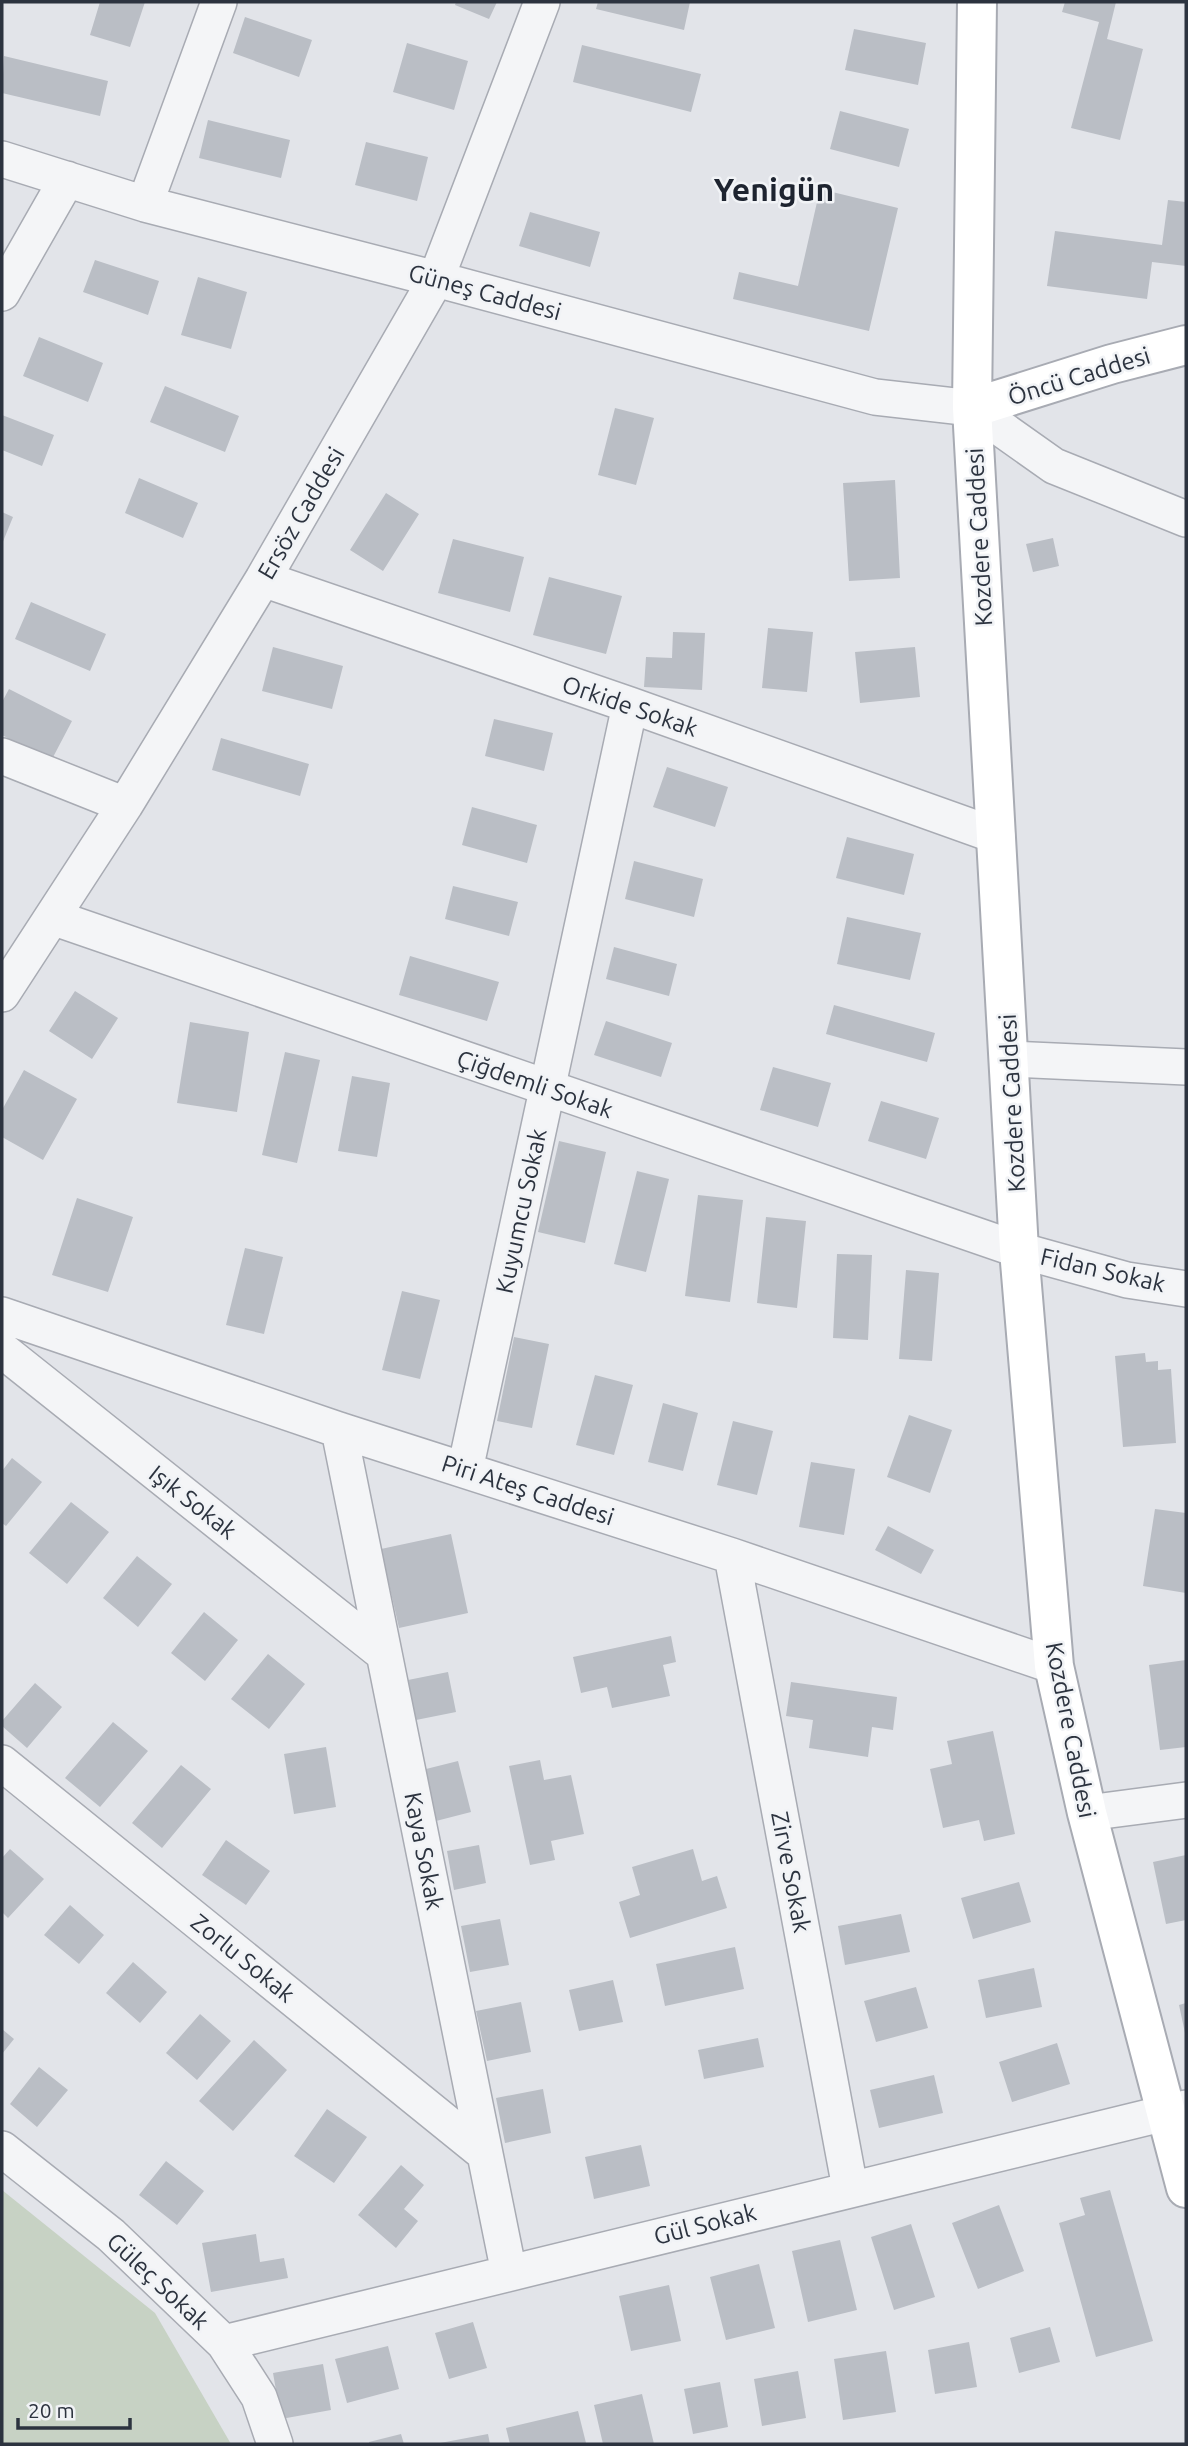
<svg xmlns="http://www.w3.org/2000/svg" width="1188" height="2446" font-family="Ubuntu,sans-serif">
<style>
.park{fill:#c7d2c4}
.building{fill:#babec5}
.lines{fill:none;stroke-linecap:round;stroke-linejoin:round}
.street-casing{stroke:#a8abb3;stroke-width:38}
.secondary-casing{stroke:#a8abb3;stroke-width:42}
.street{stroke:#f4f5f7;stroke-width:35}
.secondary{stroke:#fff;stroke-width:38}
.labels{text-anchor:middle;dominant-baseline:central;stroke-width:5;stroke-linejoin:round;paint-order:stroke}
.street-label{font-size:24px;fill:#2c333f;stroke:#f1f3f6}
.district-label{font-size:32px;font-weight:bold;fill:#1e2430;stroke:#f1f3f6}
</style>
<rect width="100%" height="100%" fill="#e2e4e9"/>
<path class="park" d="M 2,2190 L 155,2313 L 231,2444 L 2,2444 Z"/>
<path class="building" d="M 100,2 L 145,2 L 130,47 L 90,35 Z
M 456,2 L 497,2 L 489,19 L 455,5 Z
M 598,2 L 690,2 L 684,30 L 596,9 Z
M 1065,2 L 1116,2 L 1107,39 L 1143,49 L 1120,140 L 1071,128 L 1099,22 L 1062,12 Z
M 245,17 L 312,40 L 299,77 L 233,53 Z
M 854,29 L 926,43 L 918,85 L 845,70 Z
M 407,43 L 468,61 L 454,110 L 393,92 Z
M 582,45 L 701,74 L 691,112 L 573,82 Z
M 4,56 L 108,81 L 100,116 L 2,93 Z
M 840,111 L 909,129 L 899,167 L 830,149 Z
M 208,120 L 290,140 L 281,178 L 199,158 Z
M 366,142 L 428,157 L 417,201 L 355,185 Z
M 820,189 L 898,208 L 869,331 L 733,299 L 739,272 L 798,286 Z
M 1168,200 L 1186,202 L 1186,266 L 1152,262 L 1147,299 L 1047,286 L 1055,231 L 1162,245 Z
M 530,212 L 600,232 L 590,267 L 519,246 Z
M 95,260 L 159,281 L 148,315 L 83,292 Z
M 198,277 L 247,292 L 231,349 L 181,335 Z
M 39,337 L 103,363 L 88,402 L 23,376 Z
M 165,386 L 239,416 L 225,452 L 150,422 Z
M 615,408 L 654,418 L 636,485 L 598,475 Z
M 2,415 L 54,435 L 42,466 L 2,450 Z
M 139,478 L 198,503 L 183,538 L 125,513 Z
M 895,480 L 900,578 L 849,581 L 843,483 Z
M 386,493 L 419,514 L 383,571 L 350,550 Z
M 2,512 L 13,517 L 2,544 Z
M 1053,538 L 1059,566 L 1033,572 L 1026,544 Z
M 453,539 L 524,557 L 510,612 L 438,593 Z
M 549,577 L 622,596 L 606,654 L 533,635 Z
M 31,602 L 106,634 L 90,671 L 15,639 Z
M 768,628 L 813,632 L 807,692 L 762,688 Z
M 673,632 L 705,633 L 702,690 L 644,687 L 646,657 L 672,658 Z
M 273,647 L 343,666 L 332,709 L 262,691 Z
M 915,647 L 920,697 L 860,703 L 855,652 Z
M 9,689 L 72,721 L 51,761 L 2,735 L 2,702 Z
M 494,719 L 553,733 L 544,771 L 485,756 Z
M 221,738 L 309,764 L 300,796 L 212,770 Z
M 667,767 L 728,787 L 715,827 L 653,807 Z
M 472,807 L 537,825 L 527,863 L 462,845 Z
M 847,837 L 914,854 L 904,895 L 836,878 Z
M 634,861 L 703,879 L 694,917 L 625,899 Z
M 453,886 L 518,902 L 509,936 L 445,919 Z
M 847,917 L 921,933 L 910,980 L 837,964 Z
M 614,947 L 677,964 L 669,996 L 606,979 Z
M 410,956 L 499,982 L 487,1021 L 399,995 Z
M 75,991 L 118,1018 L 92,1059 L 49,1031 Z
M 834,1005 L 935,1033 L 927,1062 L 826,1034 Z
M 606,1021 L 672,1043 L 661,1077 L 594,1055 Z
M 190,1022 L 249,1032 L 237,1112 L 177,1103 Z
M 285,1052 L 320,1060 L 297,1163 L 262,1155 Z
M 773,1067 L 831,1083 L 818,1127 L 760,1110 Z
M 24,1070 L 77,1099 L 43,1160 L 2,1137 L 2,1110 Z
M 352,1076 L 390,1083 L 377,1157 L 338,1151 Z
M 881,1101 L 939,1118 L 926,1159 L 868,1141 Z
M 559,1141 L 606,1152 L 585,1243 L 538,1232 Z
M 637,1171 L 669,1179 L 646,1272 L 614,1264 Z
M 698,1195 L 743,1200 L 730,1302 L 685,1296 Z
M 77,1198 L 133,1217 L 108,1292 L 52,1275 Z
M 766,1217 L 806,1221 L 797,1308 L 757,1303 Z
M 245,1248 L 283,1257 L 264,1334 L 226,1325 Z
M 837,1254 L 872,1255 L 868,1340 L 833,1338 Z
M 906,1270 L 939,1273 L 932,1361 L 899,1359 Z
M 402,1291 L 440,1300 L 420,1379 L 382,1370 Z
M 514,1337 L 549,1344 L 532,1428 L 497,1421 Z
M 1145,1353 L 1146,1362 L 1158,1361 L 1158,1370 L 1171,1369 L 1176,1443 L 1123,1447 L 1115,1356 Z
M 595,1375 L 633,1385 L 614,1455 L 576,1445 Z
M 663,1403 L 698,1413 L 683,1471 L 648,1462 Z
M 909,1415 L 952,1430 L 930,1493 L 887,1477 Z
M 733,1421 L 773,1431 L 757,1495 L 717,1485 Z
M 12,1458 L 42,1482 L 6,1526 L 2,1523 L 2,1471 Z
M 811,1462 L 855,1469 L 844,1535 L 799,1527 Z
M 71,1502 L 109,1532 L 67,1584 L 29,1553 Z
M 1155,1509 L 1186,1513 L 1186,1593 L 1143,1586 Z
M 888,1526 L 934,1550 L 921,1574 L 875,1550 Z
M 451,1534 L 468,1613 L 399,1628 L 381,1549 Z
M 137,1556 L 172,1584 L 138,1627 L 103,1598 Z
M 204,1612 L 238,1640 L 205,1681 L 171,1653 Z
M 671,1636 L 676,1662 L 663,1665 L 670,1696 L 612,1708 L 607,1687 L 581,1693 L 573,1657 Z
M 268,1654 L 305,1684 L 269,1729 L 231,1699 Z
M 1186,1660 L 1186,1747 L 1160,1750 L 1149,1665 Z
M 448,1672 L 456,1712 L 411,1721 L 403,1681 Z
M 791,1682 L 897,1697 L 893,1730 L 872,1727 L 868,1757 L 809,1748 L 813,1720 L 786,1716 Z
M 35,1683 L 62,1707 L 27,1748 L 2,1726 L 2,1721 Z
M 113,1722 L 148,1751 L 100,1807 L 65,1778 Z
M 993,1731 L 1015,1834 L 984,1841 L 979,1820 L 943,1828 L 930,1769 L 952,1764 L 947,1741 Z
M 326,1747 L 336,1807 L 294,1814 L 284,1754 Z
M 540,1760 L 544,1780 L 571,1775 L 584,1834 L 551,1841 L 555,1860 L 530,1865 L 509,1766 Z
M 458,1761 L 471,1812 L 436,1821 L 422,1770 Z
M 181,1765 L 211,1789 L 162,1848 L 132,1823 Z
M 226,1840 L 270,1871 L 246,1905 L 202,1875 Z
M 479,1845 L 486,1883 L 454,1890 L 447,1851 Z
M 10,1849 L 44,1879 L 8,1918 L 2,1912 L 2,1858 Z
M 693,1849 L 702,1881 L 717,1876 L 727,1908 L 630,1938 L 619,1902 L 640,1895 L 632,1867 Z
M 1186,1855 L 1186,1920 L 1166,1924 L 1153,1862 Z
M 1019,1882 L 1031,1922 L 973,1939 L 961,1898 Z
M 70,1905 L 104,1935 L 79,1964 L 44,1935 Z
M 901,1914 L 910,1952 L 845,1965 L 838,1926 Z
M 500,1919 L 509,1965 L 470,1972 L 461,1926 Z
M 735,1947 L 744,1989 L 665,2006 L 656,1964 Z
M 133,1962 L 167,1992 L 140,2023 L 106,1993 Z
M 1034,1968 L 1042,2007 L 986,2018 L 978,1980 Z
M 613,1980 L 623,2022 L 579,2031 L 569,1990 Z
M 916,1987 L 928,2028 L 876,2042 L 864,2001 Z
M 521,2002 L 531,2052 L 487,2061 L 476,2011 Z
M 1186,2003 L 1186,2033 L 1185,2033 L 1179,2005 Z
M 200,2014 L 231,2041 L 197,2080 L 166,2053 Z
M 2,2029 L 14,2039 L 2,2054 Z
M 758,2038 L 764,2067 L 704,2079 L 698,2050 Z
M 254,2040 L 287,2070 L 233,2131 L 199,2101 Z
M 1057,2043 L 1070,2084 L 1012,2102 L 999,2062 Z
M 39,2067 L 68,2090 L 37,2127 L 10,2104 Z
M 934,2075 L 943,2113 L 879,2128 L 870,2090 Z
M 543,2089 L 551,2133 L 505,2143 L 496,2098 Z
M 327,2109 L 367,2137 L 334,2183 L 294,2156 Z
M 641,2145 L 650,2186 L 594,2199 L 585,2157 Z
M 166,2161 L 204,2191 L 177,2225 L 139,2195 Z
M 401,2165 L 424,2185 L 404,2209 L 418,2221 L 396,2248 L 358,2215 Z
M 1110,2190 L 1153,2341 L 1096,2357 L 1059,2223 L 1085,2215 L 1080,2198 Z
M 999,2205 L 1024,2271 L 978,2289 L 952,2223 Z
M 911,2224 L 935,2297 L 894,2310 L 871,2237 Z
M 256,2234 L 260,2262 L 284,2258 L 288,2278 L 211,2292 L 202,2243 Z
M 840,2240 L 857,2310 L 808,2322 L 792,2251 Z
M 759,2264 L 775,2328 L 726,2340 L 710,2277 Z
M 669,2285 L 681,2341 L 631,2351 L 619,2296 Z
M 473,2322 L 487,2368 L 449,2379 L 435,2333 Z
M 1050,2327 L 1060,2362 L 1019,2373 L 1010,2338 Z
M 969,2342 L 977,2387 L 935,2394 L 928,2350 Z
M 388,2346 L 399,2389 L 347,2403 L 335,2359 Z
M 886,2351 L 896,2412 L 843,2420 L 834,2359 Z
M 323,2364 L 331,2410 L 281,2419 L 273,2373 Z
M 798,2371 L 806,2418 L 762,2426 L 754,2379 Z
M 720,2382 L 728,2427 L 693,2434 L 684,2389 Z
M 642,2394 L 654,2444 L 603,2444 L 594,2405 Z
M 578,2411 L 586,2443 L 510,2444 L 506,2428 Z
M 401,2434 L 404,2444 L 369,2444 L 369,2442 Z
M 488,2434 L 490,2444 L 440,2444 L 440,2443 Z"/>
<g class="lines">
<defs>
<path id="street" d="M 2,159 L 145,204 L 436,279 L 875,397 L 972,408 L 1054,466 L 1186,519
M 145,204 L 219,2
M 2,293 L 67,179
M 263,579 L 630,705 L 997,836
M 2,756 L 125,805
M 52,917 L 1019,1250 L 1127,1280 L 1186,1289
M 2,994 L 125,805 L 263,579 L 436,279 L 542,2
M 1009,1059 L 1186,1067
M 2,1315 L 339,1430 L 732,1556 L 1054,1666
M 2,1350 L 384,1654
M 339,1430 L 509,2273
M 465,1470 L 630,705
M 732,1556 L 850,2188
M 2,1763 L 485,2154
M 1087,1813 L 1186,1800
M 2,2149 L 111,2235 L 224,2343 L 259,2397 L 275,2444
M 224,2343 L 1186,2108"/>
<path id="secondary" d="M 977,2 L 972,408 L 1019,1250 L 1054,1666 L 1087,1813 L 1186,2188
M 972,408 L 1112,364 L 1186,345"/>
</defs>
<use href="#street" class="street-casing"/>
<use href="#secondary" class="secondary-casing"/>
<use href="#street" class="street"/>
<use href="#secondary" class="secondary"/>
</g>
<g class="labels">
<g class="street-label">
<text transform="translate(485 292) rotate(15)">Güneş Caddesi</text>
<text transform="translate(1079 376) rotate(-17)">Öncü Caddesi</text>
<text transform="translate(301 513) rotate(-60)">Ersöz Caddesi</text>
<text transform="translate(979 537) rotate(-93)">Kozdere Caddesi</text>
<text transform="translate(630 706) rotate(19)">Orkide Sokak</text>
<text transform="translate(535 1084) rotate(19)">Çiğdemli Sokak</text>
<text transform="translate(1012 1103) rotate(-93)">Kozdere Caddesi</text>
<text transform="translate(521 1211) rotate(-78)">Kuyumcu Sokak</text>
<text transform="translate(1103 1270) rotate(13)">Fidan Sokak</text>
<text transform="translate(528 1490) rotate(18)">Piri Ateş Caddesi</text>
<text transform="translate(193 1502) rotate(38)">Işık Sokak</text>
<text transform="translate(1071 1730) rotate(79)">Kozdere Caddesi</text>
<text transform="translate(424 1851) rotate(79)">Kaya Sokak</text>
<text transform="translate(791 1872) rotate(79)">Zirve Sokak</text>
<text transform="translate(243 1958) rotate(39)">Zorlu Sokak</text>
<text transform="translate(705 2224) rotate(-14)">Gül Sokak</text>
<text transform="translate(158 2281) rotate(43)">Güleç Sokak</text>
</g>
<g class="district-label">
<text x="774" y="189">Yenigün</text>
</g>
</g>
<rect width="1188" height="2446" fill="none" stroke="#2c333f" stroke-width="7"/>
<path d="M18 2418v10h112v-10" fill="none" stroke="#2c333f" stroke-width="3.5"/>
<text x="28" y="2418" font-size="21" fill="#2c333f" stroke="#f1f3f6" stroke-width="5" paint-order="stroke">20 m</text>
</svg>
